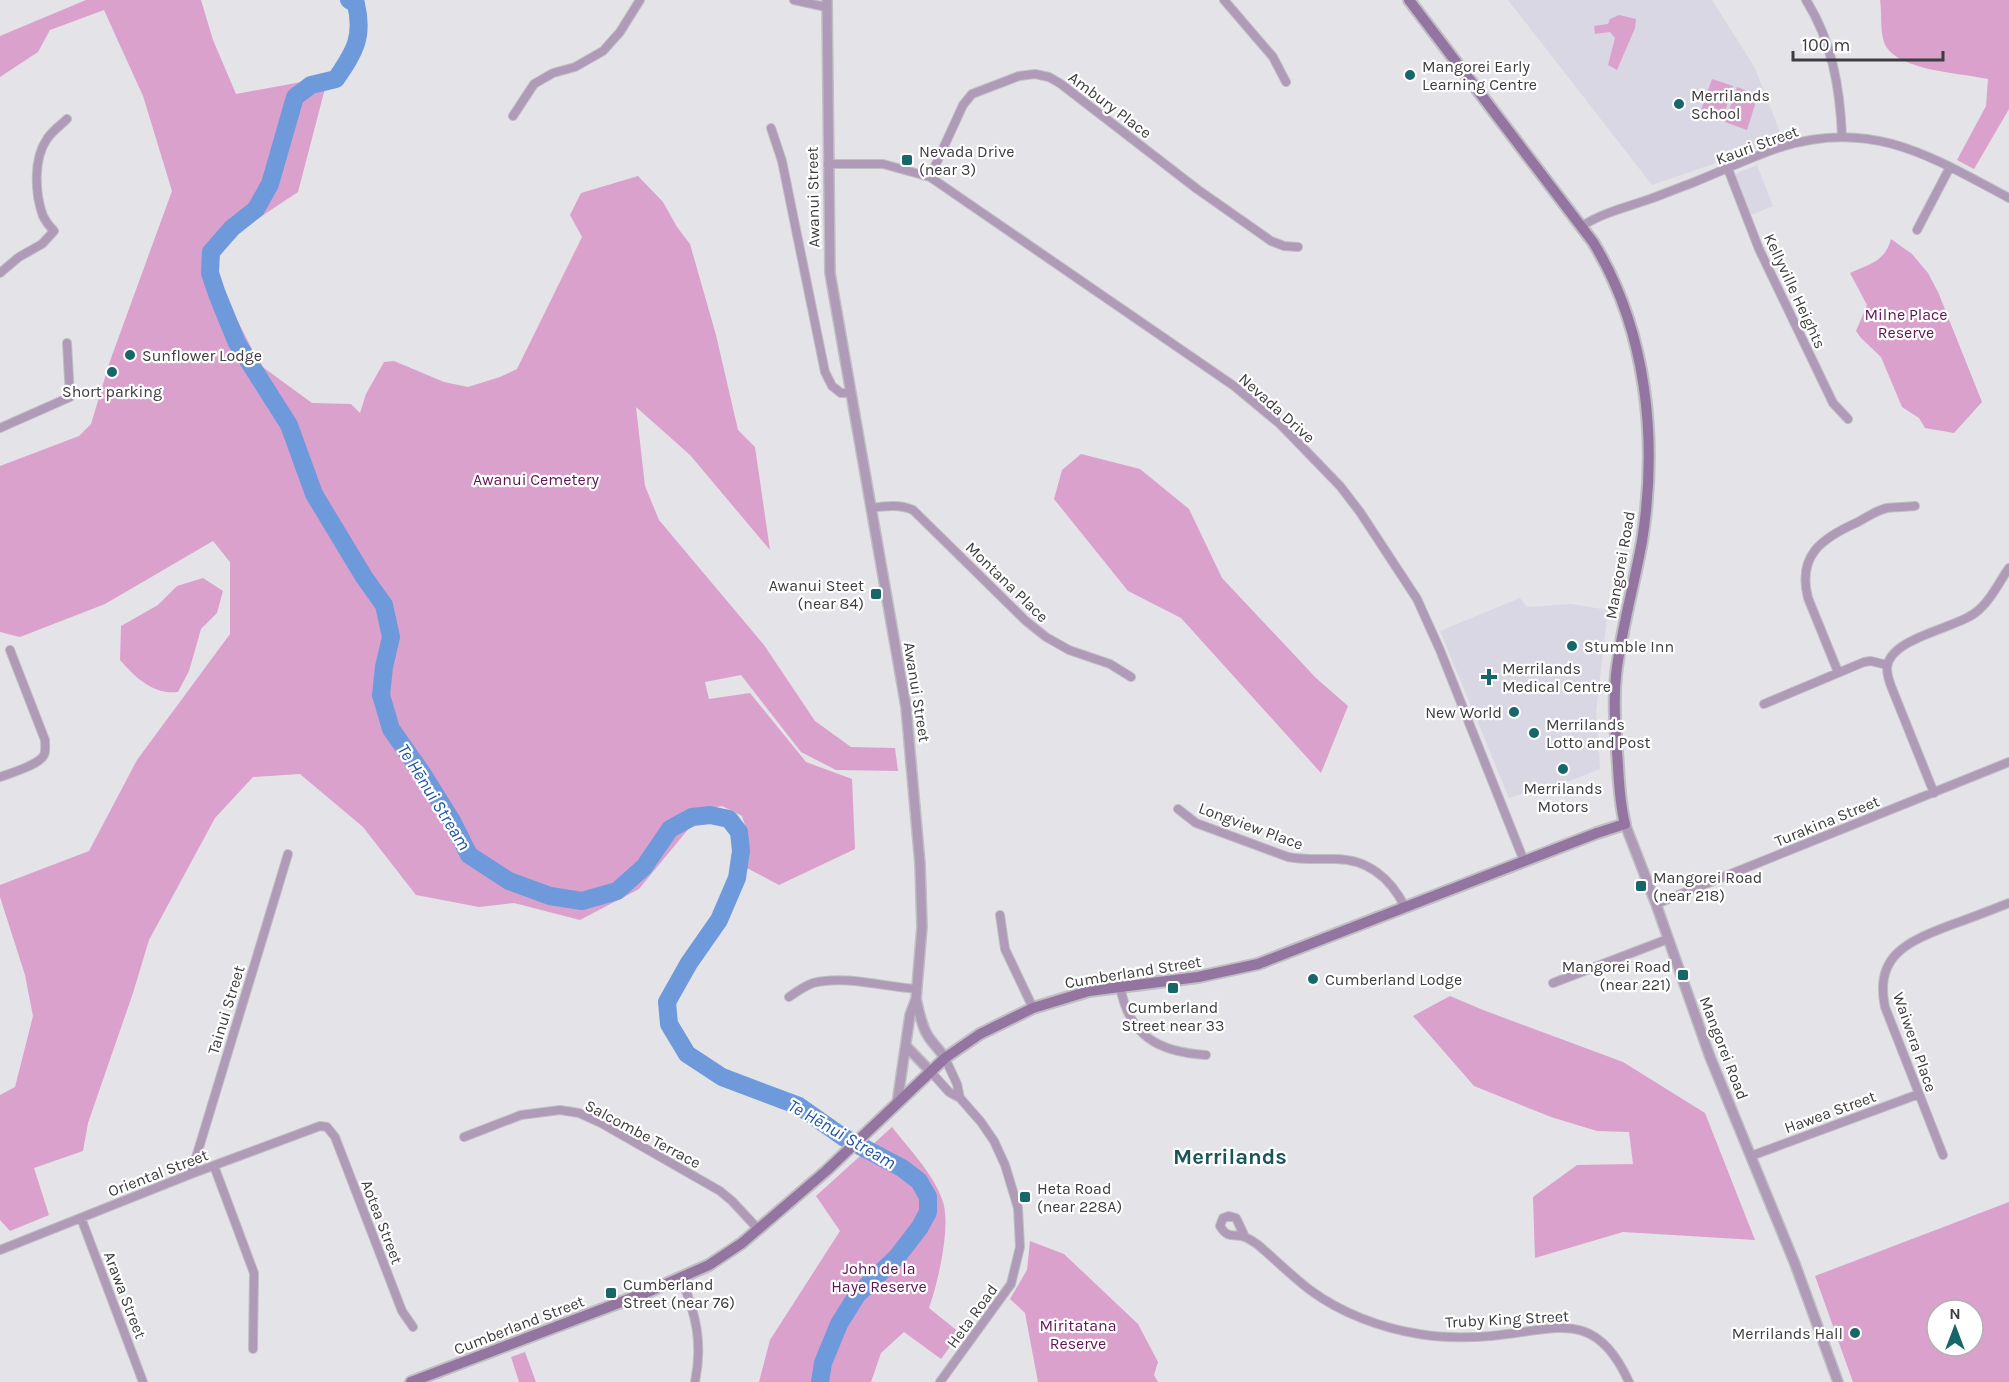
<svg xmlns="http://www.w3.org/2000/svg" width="2009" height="1382" font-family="Karla,sans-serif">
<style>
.built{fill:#d9d7e3}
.green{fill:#dba1cd;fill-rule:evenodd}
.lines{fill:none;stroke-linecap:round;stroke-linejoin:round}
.river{stroke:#6e9adc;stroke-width:18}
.minor-casing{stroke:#bfbec3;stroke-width:10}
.tertiary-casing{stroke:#bfbec3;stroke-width:12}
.secondary-casing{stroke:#bfbec3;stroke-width:14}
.minor{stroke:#af9ab8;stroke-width:8}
.tertiary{stroke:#af9ab8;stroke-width:9}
.secondary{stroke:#9475a1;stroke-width:10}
.poi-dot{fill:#17666a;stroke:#fff;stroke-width:2}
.labels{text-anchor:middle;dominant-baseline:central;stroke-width:4.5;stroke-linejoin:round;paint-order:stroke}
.poi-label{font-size:16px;fill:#3d3d3f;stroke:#fff;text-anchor:start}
.street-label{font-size:16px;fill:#3d3d3f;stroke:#fff}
.park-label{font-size:16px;fill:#641258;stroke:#fff}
.water-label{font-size:18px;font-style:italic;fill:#1e54a3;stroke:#fff}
.district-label{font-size:22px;font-weight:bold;fill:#1a5659;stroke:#fff}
</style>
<rect width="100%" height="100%" fill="#e4e3e8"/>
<path class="built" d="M 1508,0 L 1712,0 L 1755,68 L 1783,140 L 1652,185 Z
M 1757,165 L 1773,206 L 1746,217 L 1730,176 Z
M 1520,598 L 1527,607 L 1571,604 L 1608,610 L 1596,712 L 1600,769 L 1549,789 L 1546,786 L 1509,798 L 1440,631 Z"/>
<path class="green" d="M 86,0 L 201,0 L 213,40 L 236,94 L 328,77 L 298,192 L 226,240 L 217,255 L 220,286 L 260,365 L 312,403 L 351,404 L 360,413 L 366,394 L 384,362 L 394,361 L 444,382 L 468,387 L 500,377 L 517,369 L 582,237 L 570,215 L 581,193 L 638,176 L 663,202 L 677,227 L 690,244 L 716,335 L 738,430 L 755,447 L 770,550 L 690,455 L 636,407 L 645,486 L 659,520 L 764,645 L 815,721 L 851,747 L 895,748 L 898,771 L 836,770 L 801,752 L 741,675 L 705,682 L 709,699 L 750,693 L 806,762 L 852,779 L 855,849 L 779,885 L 741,865 L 748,834 L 742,816 L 722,806 L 704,810 L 639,889 L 580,920 L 514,903 L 479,907 L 416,895 L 363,827 L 300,774 L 253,777 L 215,818 L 149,940 L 133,993 L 88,1123 L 83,1151 L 34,1168 L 49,1215 L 10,1231 L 0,1220 L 0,1095 L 15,1087 L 33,1016 L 25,975 L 0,897 L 0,885 L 89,851 L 137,760 L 230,634 L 230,562 L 213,541 L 105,604 L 20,637 L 0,632 L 0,466 L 79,436 L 91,424 L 110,361 L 172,191 L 143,96 L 104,10 L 50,30 L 38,52 L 0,77 L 0,36 Z
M 1880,0 L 2009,0 L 2009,109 L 1974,169 L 1957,160 L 1986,106 L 1988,79 C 1962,73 1894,71 1884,42 C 1880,30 1882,13 1880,0 Z
M 1619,15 L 1636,19 L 1635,28 L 1617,70 L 1608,65 L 1615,38 L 1610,32 L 1595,34 L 1594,26 L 1608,24 L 1610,19 Z
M 1712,79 L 1733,86 L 1722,121 L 1700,113 Z
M 1737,87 L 1758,95 L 1747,130 L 1725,122 Z
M 1891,239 L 1912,254 L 1928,273 L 1938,292 L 1982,402 L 1954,433 L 1925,428 L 1919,418 L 1902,407 L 1881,357 L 1861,338 L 1856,331 L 1867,305 L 1850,273 C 1869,264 1885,262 1891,239 Z
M 1081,454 L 1140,469 L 1189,509 L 1222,578 L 1316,678 L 1348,706 L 1321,773 L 1181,618 L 1128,591 L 1054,499 L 1062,470 Z
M 203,578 L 223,591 L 217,613 L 201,629 L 189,671 L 178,692 C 153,695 135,677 120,660 L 121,626 L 158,605 L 177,586 Z
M 1450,996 L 1483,1010 L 1623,1062 L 1705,1113 L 1755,1240 L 1623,1232 L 1535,1258 L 1533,1197 L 1577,1165 L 1633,1164 L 1629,1132 L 1597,1131 L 1551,1117 L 1474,1086 L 1413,1016 Z
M 892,1127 C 909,1149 932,1172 942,1199 C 952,1223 938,1283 929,1308 L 960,1333 L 941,1359 L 904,1332 L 881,1353 L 871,1382 L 759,1382 L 770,1340 L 840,1231 L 816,1196 Z
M 2009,1202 L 2009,1382 L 1853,1382 L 1815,1276 ZM 1937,1310 L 1973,1310 L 1973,1346 L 1937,1346 Z
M 1030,1241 L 1064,1254 L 1138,1324 L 1158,1362 L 1154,1375 L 1158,1382 L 1038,1382 L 1025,1313 L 1010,1299 L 1027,1270 Z
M 525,1352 L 536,1382 L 519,1382 L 511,1357 Z"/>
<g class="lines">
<path class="river" d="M 349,0 L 356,4 C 364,38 354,52 336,79 L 311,85 L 295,97 L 270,184 L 256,209 L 232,228 L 211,252 L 210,273 L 217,294 L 237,343 L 289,425 L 314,494 L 364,577 L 384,605 L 391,637 L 384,667 L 381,695 L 391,729 L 422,773 L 452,821 L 469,855 L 509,881 L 550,896 L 582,901 L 617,891 L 644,867 L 670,829 L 692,817 L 710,815 L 729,819 L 739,832 L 741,851 L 737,878 L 719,920 L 689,963 L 667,1002 L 669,1024 L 687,1054 L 722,1077 L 799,1106 L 843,1137 L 902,1168 L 919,1181 L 928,1197 L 928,1212 L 920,1227 L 897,1257 L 857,1295 L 839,1324 L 823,1363 L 820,1382"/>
<defs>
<path id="minor" d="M 794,0 L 826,7
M 1224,0 L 1273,57 L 1286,82
M 1806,0 C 1832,41 1840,88 1842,136
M 513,116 L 534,84 L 553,73 L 575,67 L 603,51 L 620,32 L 640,0
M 771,128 L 782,161 L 825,372 L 832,386 L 841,393 L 850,393
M 828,164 L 883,164 L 930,177 L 1234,386 L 1280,424 L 1340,486 L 1360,512 L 1417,599 L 1440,650 L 1524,861
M 1728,169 L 1759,249 L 1833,403 L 1848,419
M 930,177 L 963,105 L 972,94 L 1019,76 L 1035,74 L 1049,77 L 1061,84 L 1197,189 L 1271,241 L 1284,246 L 1298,247
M 1582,226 C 1602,213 1627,207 1650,199 C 1664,194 1678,188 1692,183 C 1722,171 1751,157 1781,147 C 1872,118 1932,157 2009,198
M 1917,230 L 1950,167
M 0,273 L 19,257 L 42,244 L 54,231 C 50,227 46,222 43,216 C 35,194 33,159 47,139 C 52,131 61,125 67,119
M 0,428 L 70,397 L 67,343
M 871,508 C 885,506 900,504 913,510 L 1026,621 L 1046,637 L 1069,650 L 1110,664 L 1131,677
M 1838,672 L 1808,598 C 1797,555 1822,538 1858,522 C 1867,517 1877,510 1887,508 C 1896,507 1906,507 1915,506
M 1764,704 L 1864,662 L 1871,661 L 1887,665
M 0,777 C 11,773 39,765 44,755 C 46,751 45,744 45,740 L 10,650
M 1934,793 L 1893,691 C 1890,684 1887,676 1887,668 C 1889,638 1954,629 1975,613 C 1990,602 1999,582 2009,568
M 1178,809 L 1196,823 L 1288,857 C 1304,860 1319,859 1335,859 C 1368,859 1391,879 1405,907
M 1656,904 L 2009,762
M 1000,915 L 1005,949 L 1033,1008
M 1553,983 L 1668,939
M 1120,986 C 1129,1036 1158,1052 1206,1055
M 789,997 C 796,992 805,986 813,983 C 846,975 884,987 917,989
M 945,1058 L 957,1084 L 960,1098
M 931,1072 L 949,1092 L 960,1098 L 981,1122 L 994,1141 L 1005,1165 L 1018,1208 L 1020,1247 L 1011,1284 L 940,1382
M 464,1137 L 521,1115 L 560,1110 L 579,1113 L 601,1123 L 720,1191 L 732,1201 L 758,1229
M 1943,1155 L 1885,1007 C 1874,956 1907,942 1948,926 C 1968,919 1989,911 2009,903
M 1751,1156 L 1919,1094
M 214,1166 L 254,1273 L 253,1349
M 191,1174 L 288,854
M 81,1218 L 143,1382
M 1245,1237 L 1236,1218 L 1229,1216 L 1223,1218 L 1220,1226 C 1229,1241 1235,1232 1247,1238 C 1253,1241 1260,1246 1265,1251 C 1280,1264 1294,1278 1310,1290 C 1341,1313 1381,1328 1419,1334 C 1443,1338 1467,1338 1491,1336 C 1557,1330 1595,1307 1629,1382
M 0,1250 L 191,1174 L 320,1126 L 327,1127 L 335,1137 L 402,1311 L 413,1327
M 681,1278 C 696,1314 703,1343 695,1382"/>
<path id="tertiary" d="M 827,0 L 830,273 L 906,707 L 920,864 L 922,927 L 916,999 L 910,1015 L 897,1104
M 1625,824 L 1656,904 L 1710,1057 L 1795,1264 L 1838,1382
M 916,999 C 919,1011 921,1025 928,1036 C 933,1044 940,1050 945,1058
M 906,1046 L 931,1072"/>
<path id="secondary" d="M 411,1382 L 650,1291 L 709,1265 L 742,1243 L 826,1171 L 945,1058 L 980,1034 L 1033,1008 L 1089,991 L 1198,977 L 1258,964 L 1597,833 L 1625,824 C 1620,804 1619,786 1618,766 C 1616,736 1613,705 1616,675 C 1621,630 1634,586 1642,541 C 1658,440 1647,330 1593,242 L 1409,0"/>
</defs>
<use href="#minor" class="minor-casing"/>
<use href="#tertiary" class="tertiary-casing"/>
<use href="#secondary" class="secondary-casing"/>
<use href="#minor" class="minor"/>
<use href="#tertiary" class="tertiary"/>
<use href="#secondary" class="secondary"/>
</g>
<g class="poi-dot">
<circle cx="1410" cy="75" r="6"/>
<circle cx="1679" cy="104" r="6"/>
<rect x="901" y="154" width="12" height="12" rx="3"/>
<circle cx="130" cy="355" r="6"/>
<circle cx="112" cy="372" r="6"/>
<rect x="870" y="588" width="12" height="12" rx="3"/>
<circle cx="1572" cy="646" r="6"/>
<path d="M1486 668h6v6h6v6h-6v6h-6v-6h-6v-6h6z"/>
<circle cx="1514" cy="712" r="6"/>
<circle cx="1534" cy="733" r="6"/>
<circle cx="1563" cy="769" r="6"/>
<rect x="1635" y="880" width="12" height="12" rx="3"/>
<rect x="1677" y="969" width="12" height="12" rx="3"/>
<circle cx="1313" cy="979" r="6"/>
<rect x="1167" y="982" width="12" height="12" rx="3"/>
<rect x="1019" y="1191" width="12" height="12" rx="3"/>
<rect x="605" y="1287" width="12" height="12" rx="3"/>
<circle cx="1855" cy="1333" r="6"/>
</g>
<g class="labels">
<g class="poi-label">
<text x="1422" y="66">Mangorei Early<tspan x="1422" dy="18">Learning Centre</tspan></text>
<text x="1691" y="95">Merrilands<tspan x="1691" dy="18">School</tspan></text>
<text x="919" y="151">Nevada Drive<tspan x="919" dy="18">(near 3)</tspan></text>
<text x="142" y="355">Sunflower Lodge</text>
<text x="112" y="391" text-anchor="middle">Short parking</text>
<text x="864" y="585" text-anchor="end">Awanui Steet<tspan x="864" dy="18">(near 84)</tspan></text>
<text x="1584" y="646">Stumble Inn</text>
<text x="1502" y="668">Merrilands<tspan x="1502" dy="18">Medical Centre</tspan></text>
<text x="1502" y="712" text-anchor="end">New World</text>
<text x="1546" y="724">Merrilands<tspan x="1546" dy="18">Lotto and Post</tspan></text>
<text x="1563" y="788" text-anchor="middle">Merrilands<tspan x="1563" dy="18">Motors</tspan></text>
<text x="1653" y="877">Mangorei Road<tspan x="1653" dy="18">(near 218)</tspan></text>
<text x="1671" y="966" text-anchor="end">Mangorei Road<tspan x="1671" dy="18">(near 221)</tspan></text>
<text x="1325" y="979">Cumberland Lodge</text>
<text x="1173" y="1007" text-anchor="middle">Cumberland<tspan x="1173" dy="18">Street near 33</tspan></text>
<text x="1037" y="1188">Heta Road<tspan x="1037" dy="18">(near 228A)</tspan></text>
<text x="623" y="1284">Cumberland<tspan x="623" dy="18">Street (near 76)</tspan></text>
<text x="1843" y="1333" text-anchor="end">Merrilands Hall</text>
</g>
<g class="street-label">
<text transform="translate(1110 105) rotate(37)">Ambury Place</text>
<text transform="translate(1757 145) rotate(-20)">Kauri Street</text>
<text transform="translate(813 197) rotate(-91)">Awanui Street</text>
<text transform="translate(1795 291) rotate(65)">Kellyville Heights</text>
<text transform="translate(1277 408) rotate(42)">Nevada Drive</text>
<text transform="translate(1620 565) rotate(-80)">Mangorei Road</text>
<text transform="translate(1007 582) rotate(44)">Montana Place</text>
<text transform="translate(917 692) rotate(81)">Awanui Street</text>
<text transform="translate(1827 821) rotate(-22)">Turakina Street</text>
<text transform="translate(1251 826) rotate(20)">Longview Place</text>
<text transform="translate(1133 972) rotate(-9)">Cumberland Street</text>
<text transform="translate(226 1010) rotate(-73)">Tainui Street</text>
<text transform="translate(1915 1042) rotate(71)">Waiwera Place</text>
<text transform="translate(1724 1048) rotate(69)">Mangorei Road</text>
<text transform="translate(1830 1112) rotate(-20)">Hawea Street</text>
<text transform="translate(643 1134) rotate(28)">Salcombe Terrace</text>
<text transform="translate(158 1173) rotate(-21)">Oriental Street</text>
<text transform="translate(382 1222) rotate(69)">Aotea Street</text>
<text transform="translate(125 1295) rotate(69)">Arawa Street</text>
<text transform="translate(972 1316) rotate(-54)">Heta Road</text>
<text transform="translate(1507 1319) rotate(-3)">Truby King Street</text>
<text transform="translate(519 1325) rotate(-21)">Cumberland Street</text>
</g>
<g class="park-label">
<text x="1906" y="314">Milne Place<tspan x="1906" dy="18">Reserve</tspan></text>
<text x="536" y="479">Awanui Cemetery</text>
<text x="879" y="1268">John de la<tspan x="879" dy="18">Haye Reserve</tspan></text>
<text x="1078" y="1325">Miritatana<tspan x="1078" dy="18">Reserve</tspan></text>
</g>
<g class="water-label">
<text transform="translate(434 797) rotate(58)">Te Hēnui Stream</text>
<text transform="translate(842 1134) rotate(30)">Te Hēnui Stream</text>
</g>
<g class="district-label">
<text x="1230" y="1157">Merrilands</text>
</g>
</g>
<g transform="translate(1955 1328)"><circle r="28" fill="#ffffff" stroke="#b1b1b2" stroke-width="1.5"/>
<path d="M0-4.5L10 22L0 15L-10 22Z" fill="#17666a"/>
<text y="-9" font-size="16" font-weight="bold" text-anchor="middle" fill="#3d3d3f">N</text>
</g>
<path d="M1793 51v9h150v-9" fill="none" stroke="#3d3d3f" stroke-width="3"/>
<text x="1802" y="51" font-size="18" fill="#3d3d3f" stroke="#ffffff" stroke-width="4.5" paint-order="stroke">100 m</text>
</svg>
